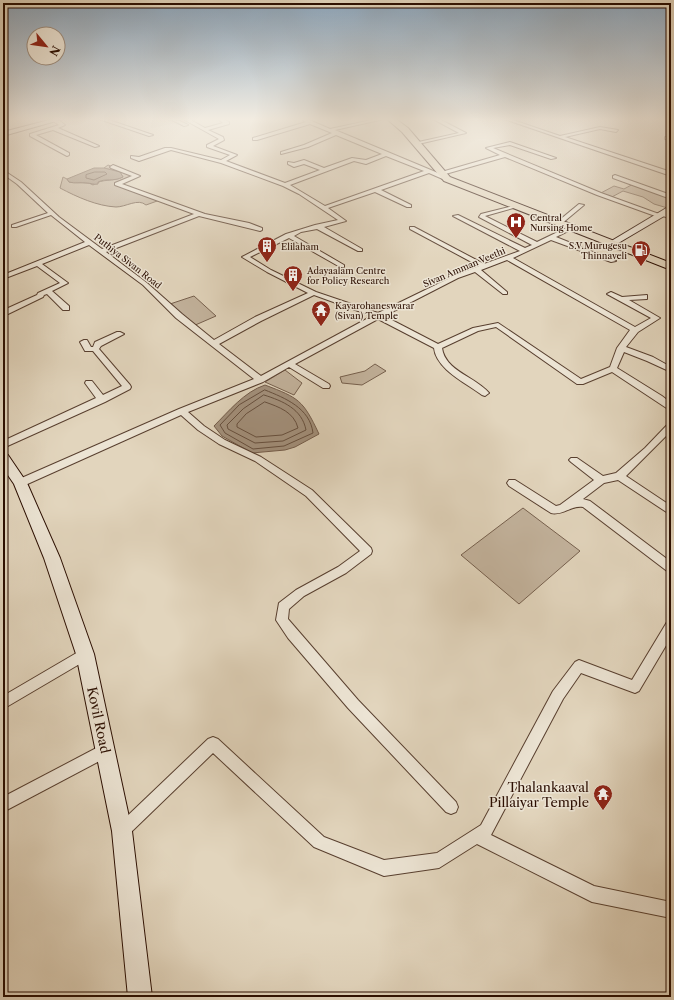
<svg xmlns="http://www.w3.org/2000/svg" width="674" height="1000" font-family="'Libre Caslon Text',serif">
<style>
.green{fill:#c3b39d;stroke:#76604e}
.water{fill:#a3917d;stroke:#735c4b}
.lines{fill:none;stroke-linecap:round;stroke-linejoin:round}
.shore{stroke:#664f3e;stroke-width:1}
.street-casing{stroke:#583f2f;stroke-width:2}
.secondary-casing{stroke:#2a0d00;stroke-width:2}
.primary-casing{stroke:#2a0d00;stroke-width:2}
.street{fill:#ece4d4;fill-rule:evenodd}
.secondary{fill:#ece4d4;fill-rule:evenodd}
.primary{fill:#e2d5bd;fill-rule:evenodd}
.labels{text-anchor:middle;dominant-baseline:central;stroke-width:3;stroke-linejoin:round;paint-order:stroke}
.far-poi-label{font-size:9px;fill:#2a0d00;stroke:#ece4d4;text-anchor:start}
.far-street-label{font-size:9px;fill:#2a0d00;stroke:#ece4d4}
.near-street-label{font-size:13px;fill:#2a0d00;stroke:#ece4d4}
.near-poi-label{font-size:13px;fill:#2a0d00;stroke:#ece4d4;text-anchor:end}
</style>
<rect width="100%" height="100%" fill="#e2d5bd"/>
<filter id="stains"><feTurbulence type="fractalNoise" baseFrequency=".005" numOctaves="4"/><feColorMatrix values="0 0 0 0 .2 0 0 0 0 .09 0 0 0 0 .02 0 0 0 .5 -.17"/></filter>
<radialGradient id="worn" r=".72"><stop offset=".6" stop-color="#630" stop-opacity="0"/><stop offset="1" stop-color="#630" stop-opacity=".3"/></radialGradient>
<path class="green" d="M 108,165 L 137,176 L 117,184 L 160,200 L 146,205 C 138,198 126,207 116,207 C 97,206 77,197 60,188 L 63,177 L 67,179 L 69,182 L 89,183 L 93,185 C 103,178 113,182 123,177 L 120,172 L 104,168 Z
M 635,183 L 671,197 L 671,209 L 654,204 L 643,197 L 623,191 L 610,198 L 599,194 L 614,186 L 624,189 Z
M 194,296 L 216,316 L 193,326 L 167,305 Z
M 375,364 L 386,371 L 362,385 L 342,383 L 340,377 L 365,371 Z
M 285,370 L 302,383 L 294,395 L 265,382 Z
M 523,508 L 580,551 L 519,604 L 461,555 Z"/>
<path class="water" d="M 94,168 L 104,168 L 120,172 L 123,177 C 113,182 106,178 98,182 L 98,184 C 93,185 91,183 87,183 C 80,182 76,184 69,182 L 67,179 Z
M 265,385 C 299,398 303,400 319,434 L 295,447 L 285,450 L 252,453 L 222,436 L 214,426 C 229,411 244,392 265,385 Z"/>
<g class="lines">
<path class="shore" d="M 95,172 L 105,172 L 107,174 L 94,180 L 86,178 L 86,175 Z
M 265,390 C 285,398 310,408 313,433 L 284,446 L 253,449 L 225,433 L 220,425 L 239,405 Z
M 264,395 C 283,401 302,409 306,430 L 283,441 L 255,443 L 228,429 L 227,425 L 243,409 Z
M 265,402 C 279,407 294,412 298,428 L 282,435 L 256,437 L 237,427 L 237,424 L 246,414 Z"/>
<defs>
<path id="street" d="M 53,119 L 57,119 L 65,125 L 58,128 L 99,146 L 95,147 L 53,130 L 36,135 L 69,153 L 69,155 L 67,156 L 30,136 L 30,134 L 59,125 L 53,121 Z
M 99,119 L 106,119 L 153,135 L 149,136 Z
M 170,119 L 176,119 L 188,125 L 184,126 Z
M 183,119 L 189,119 L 205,128 L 223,123 L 218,119 L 223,119 L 229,122 L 229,124 L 208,130 L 223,137 L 224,140 L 213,146 L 237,155 L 226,161 L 285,183 L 320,170 L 304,164 L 294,167 L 288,164 L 288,162 L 294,163 L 304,160 L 324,168 L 352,158 L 366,160 L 382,154 L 336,135 L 308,147 L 281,154 L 281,152 L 304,145 L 332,133 L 310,124 L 257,140 L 253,140 L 253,138 L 306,122 L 301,119 L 307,119 L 330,129 L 376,119 L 384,119 L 335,130 L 438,173 L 500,155 L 486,148 L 510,142 L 556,158 L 551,159 L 510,145 L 493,148 L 601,193 L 659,214 L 662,212 L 671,215 L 671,219 L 663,216 L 658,217 L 597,195 L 505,157 L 442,175 L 449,178 L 449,180 L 445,180 L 429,173 L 381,190 L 411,205 L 411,207 L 407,207 L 375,192 L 328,208 L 346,221 L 324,227 L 362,249 L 362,251 L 358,251 L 317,229 L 301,232 L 294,236 L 344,265 L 344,267 L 340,267 L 289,238 L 250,257 L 271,270 L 316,292 L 378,313 L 454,276 L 479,266 L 410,229 L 410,227 L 414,227 L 484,264 L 520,251 L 453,216 L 458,215 L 525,248 L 532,245 L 479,217 L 481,214 L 517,205 L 517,207 L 485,216 L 537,242 L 568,227 L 572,227 L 572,229 L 556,237 L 616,261 L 611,262 L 551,240 L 513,258 L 635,327 L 651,318 L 607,294 L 611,292 L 622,297 L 647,295 L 647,299 L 629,300 L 660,318 L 638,332 L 626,347 L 653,357 L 671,367 L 671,372 L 647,361 L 624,352 L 617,368 L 662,396 L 671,403 L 671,411 L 612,372 L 583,384 L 577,384 L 496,327 L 478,331 L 442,348 C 445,371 476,377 489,393 L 485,396 L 482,395 C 466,383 436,369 434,348 L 378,319 L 295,364 L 329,384 L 330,386 L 329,388 L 323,388 L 289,367 L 263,382 L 188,412 L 204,426 L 225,440 L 261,457 L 312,490 L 371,548 L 372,551 L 371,554 L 346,573 L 304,596 L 289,609 L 288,619 L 358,700 L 456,802 L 458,807 L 456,812 L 451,814 L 446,812 L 348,708 L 288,638 L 276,620 L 279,603 L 296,590 L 338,567 L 360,551 L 306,496 L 255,461 L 219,444 L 198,430 L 181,415 L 23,486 L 17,486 L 15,483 L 17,480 L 179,409 L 254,379 L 176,318 L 143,285 L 89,245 L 42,264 L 68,283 L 52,291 L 69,306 L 69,310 L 63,310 L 47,294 L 44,295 L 43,297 L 8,314 L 3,314 L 3,308 L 6,309 L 37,295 L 38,293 L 60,283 L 37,266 L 3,279 L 3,275 L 85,242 L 51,215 L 16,227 L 12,227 L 12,225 L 48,213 L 17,184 L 3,174 L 3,170 L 21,182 L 59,217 L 102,249 L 194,214 L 115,185 L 115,183 L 132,176 L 111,168 L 110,167 L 113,165 L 140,176 L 122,184 L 205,214 L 249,223 L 262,228 L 262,230 L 260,231 L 199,216 L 106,252 L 147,283 L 182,314 L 214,340 L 255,317 L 308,293 L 267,272 L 242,257 L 286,234 L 315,225 L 338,220 L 299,194 L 283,186 L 221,163 L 171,150 L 139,161 L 131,158 L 131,156 L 139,157 L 165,148 L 171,148 L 221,160 L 230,155 L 207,147 L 207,145 L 219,139 ZM 386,156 L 424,171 L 325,206 L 290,185 L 354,161 L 366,164 ZM 507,260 L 630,330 L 617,348 L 610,367 L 581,379 L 498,323 L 473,328 L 438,344 L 384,316 L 458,278 L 475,272 L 503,294 L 507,294 L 507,292 L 481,270 ZM 314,295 L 372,316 L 261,376 L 219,344 L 261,321 Z
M 433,119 L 439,119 L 466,133 L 414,145 L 414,143 L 459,133 Z
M 504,119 L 510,119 L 560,136 L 600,127 L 618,130 L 616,132 L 600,129 L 565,137 L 671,172 L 671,176 Z
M 665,137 L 671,138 L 671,140 L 665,139 Z
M 615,175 L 671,195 L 671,199 L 613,178 L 613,176 Z
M 579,204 L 584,205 L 560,225 L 556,225 L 556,223 Z
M 117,332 L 120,332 L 124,334 L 101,346 L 99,349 L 130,385 L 131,387 L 130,389 L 105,402 L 3,448 L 3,441 L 96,398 L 85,383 L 86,381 L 92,381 L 103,395 L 122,386 L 93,351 L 85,351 L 80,342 L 84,340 L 87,340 L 91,347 L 93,347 L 95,342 Z
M 671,423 L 671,431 L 626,476 L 671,506 L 671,515 L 618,480 L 604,483 L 583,499 L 590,501 L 671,562 L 671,573 L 667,571 L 583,507 C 571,505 563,516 551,513 L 509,486 L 507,483 L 509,480 L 515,480 L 556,506 L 560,505 L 594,480 L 571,462 L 569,460 L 571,458 L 577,458 L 603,476 L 616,473 L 645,448 L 668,424 Z
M 671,621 L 671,637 L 639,691 L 635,693 L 581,673 L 563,699 L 491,835 L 594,886 L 671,902 L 671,918 L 592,902 L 477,844 L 439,868 L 384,876 L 314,847 L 213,753 L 127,836 L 122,838 L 117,836 L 114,829 L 116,824 L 121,822 L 208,739 L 213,737 L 218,739 L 324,837 L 384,860 L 437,853 L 481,825 L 553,691 L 575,662 L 579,660 L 632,680 L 667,622 Z
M 85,648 L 89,650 L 92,657 L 90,661 L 86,663 L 83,662 L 3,709 L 3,696 Z
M 104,744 L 109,746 L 111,751 L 109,756 L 3,812 L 3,797 Z"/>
<path id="secondary" d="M 53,119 L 63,119 L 3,136 L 3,132 Z
M 668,207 L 671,207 L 671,212 L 615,245 L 612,246 L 608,243 Z
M 3,453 L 8,455 L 27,483 L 60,558 L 94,654 L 132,831 L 152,997 L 128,997 L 112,831 L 76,654 L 44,558 L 14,484 L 3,468 Z"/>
<path id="primary" d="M 387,119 L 396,119 L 408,128 L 450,177 L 671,263 L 671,270 L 444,181 L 402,132 Z"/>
</defs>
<use href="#street" class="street-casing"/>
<use href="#secondary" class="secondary-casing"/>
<use href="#primary" class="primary-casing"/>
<use href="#street" class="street"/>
<use href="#secondary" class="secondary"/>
<use href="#primary" class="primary"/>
</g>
<linearGradient id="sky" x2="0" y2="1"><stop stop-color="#8ca6bd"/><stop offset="0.46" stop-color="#f2ece1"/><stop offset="1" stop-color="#f2ece1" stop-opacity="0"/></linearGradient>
<rect width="674" height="259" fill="url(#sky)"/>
<defs>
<symbol id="hospital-pin" viewBox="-11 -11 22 30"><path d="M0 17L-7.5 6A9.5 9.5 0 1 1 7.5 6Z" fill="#8f2418" stroke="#ece4d4"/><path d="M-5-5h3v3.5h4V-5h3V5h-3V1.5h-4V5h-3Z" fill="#fff"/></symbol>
<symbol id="building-pin" viewBox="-11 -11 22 30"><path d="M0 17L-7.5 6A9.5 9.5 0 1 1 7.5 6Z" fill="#8f2418" stroke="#ece4d4"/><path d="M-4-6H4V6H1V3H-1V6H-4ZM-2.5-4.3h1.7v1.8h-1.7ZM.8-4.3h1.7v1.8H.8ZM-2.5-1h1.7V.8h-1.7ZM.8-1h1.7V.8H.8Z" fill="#fff"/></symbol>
<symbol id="fuel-pin" viewBox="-11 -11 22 30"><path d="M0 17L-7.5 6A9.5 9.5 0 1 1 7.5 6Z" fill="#8f2418" stroke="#ece4d4"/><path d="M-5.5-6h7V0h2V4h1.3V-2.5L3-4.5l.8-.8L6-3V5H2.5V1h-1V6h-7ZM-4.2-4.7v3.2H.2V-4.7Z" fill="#fff"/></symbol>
<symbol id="temple-pin" viewBox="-11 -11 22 30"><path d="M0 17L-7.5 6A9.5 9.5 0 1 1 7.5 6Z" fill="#8f2418" stroke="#ece4d4"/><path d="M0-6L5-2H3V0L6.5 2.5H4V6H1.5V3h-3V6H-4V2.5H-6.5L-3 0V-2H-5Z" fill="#fff"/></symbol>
</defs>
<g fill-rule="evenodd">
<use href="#hospital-pin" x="505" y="211" width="22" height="30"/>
<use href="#building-pin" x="256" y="235" width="22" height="30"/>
<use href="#fuel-pin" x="630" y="239" width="22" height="30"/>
<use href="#building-pin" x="282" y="264" width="22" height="30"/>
<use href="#temple-pin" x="310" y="299" width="22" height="30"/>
<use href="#temple-pin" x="592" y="783" width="22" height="30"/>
</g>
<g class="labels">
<g class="far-poi-label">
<text x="530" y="217">Central<tspan x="530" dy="10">Nursing Home</tspan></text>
<text x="627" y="245" text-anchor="end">S.V.Murugesu<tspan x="627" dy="10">Thinnaveli</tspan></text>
<text x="281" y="246">Elilaham</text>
<text x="307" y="270">Adayaalam Centre<tspan x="307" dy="10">for Policy Research</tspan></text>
<text x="335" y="305">Kayarohaneswarar<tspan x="335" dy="10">(Sivan) Temple</tspan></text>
</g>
<g class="far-street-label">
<text transform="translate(128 261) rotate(38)">Puthiya Sivan Road</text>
<text transform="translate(464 267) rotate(-23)">Sivan Amman Veethi</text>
</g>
<g class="near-street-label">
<text transform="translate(99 720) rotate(78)">Kovil Road</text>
</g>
<g class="near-poi-label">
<text x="589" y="787">Thalankaaval<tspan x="589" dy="15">Pillaiyar Temple</tspan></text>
</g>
</g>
<rect width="674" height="1000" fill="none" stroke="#e2d5bd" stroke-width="16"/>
<rect x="4" y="4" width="666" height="992" fill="none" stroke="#2a0d00" stroke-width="2"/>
<rect x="8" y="8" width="658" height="984" fill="none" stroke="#2a0d00"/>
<g transform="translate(46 46) rotate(119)"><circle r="19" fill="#ece4d4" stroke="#9e8e7f"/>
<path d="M0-3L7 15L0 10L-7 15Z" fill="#8f2418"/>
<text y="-6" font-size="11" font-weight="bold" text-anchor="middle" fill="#2a0d00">N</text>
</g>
<rect width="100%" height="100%" filter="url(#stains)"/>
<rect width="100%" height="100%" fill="url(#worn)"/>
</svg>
